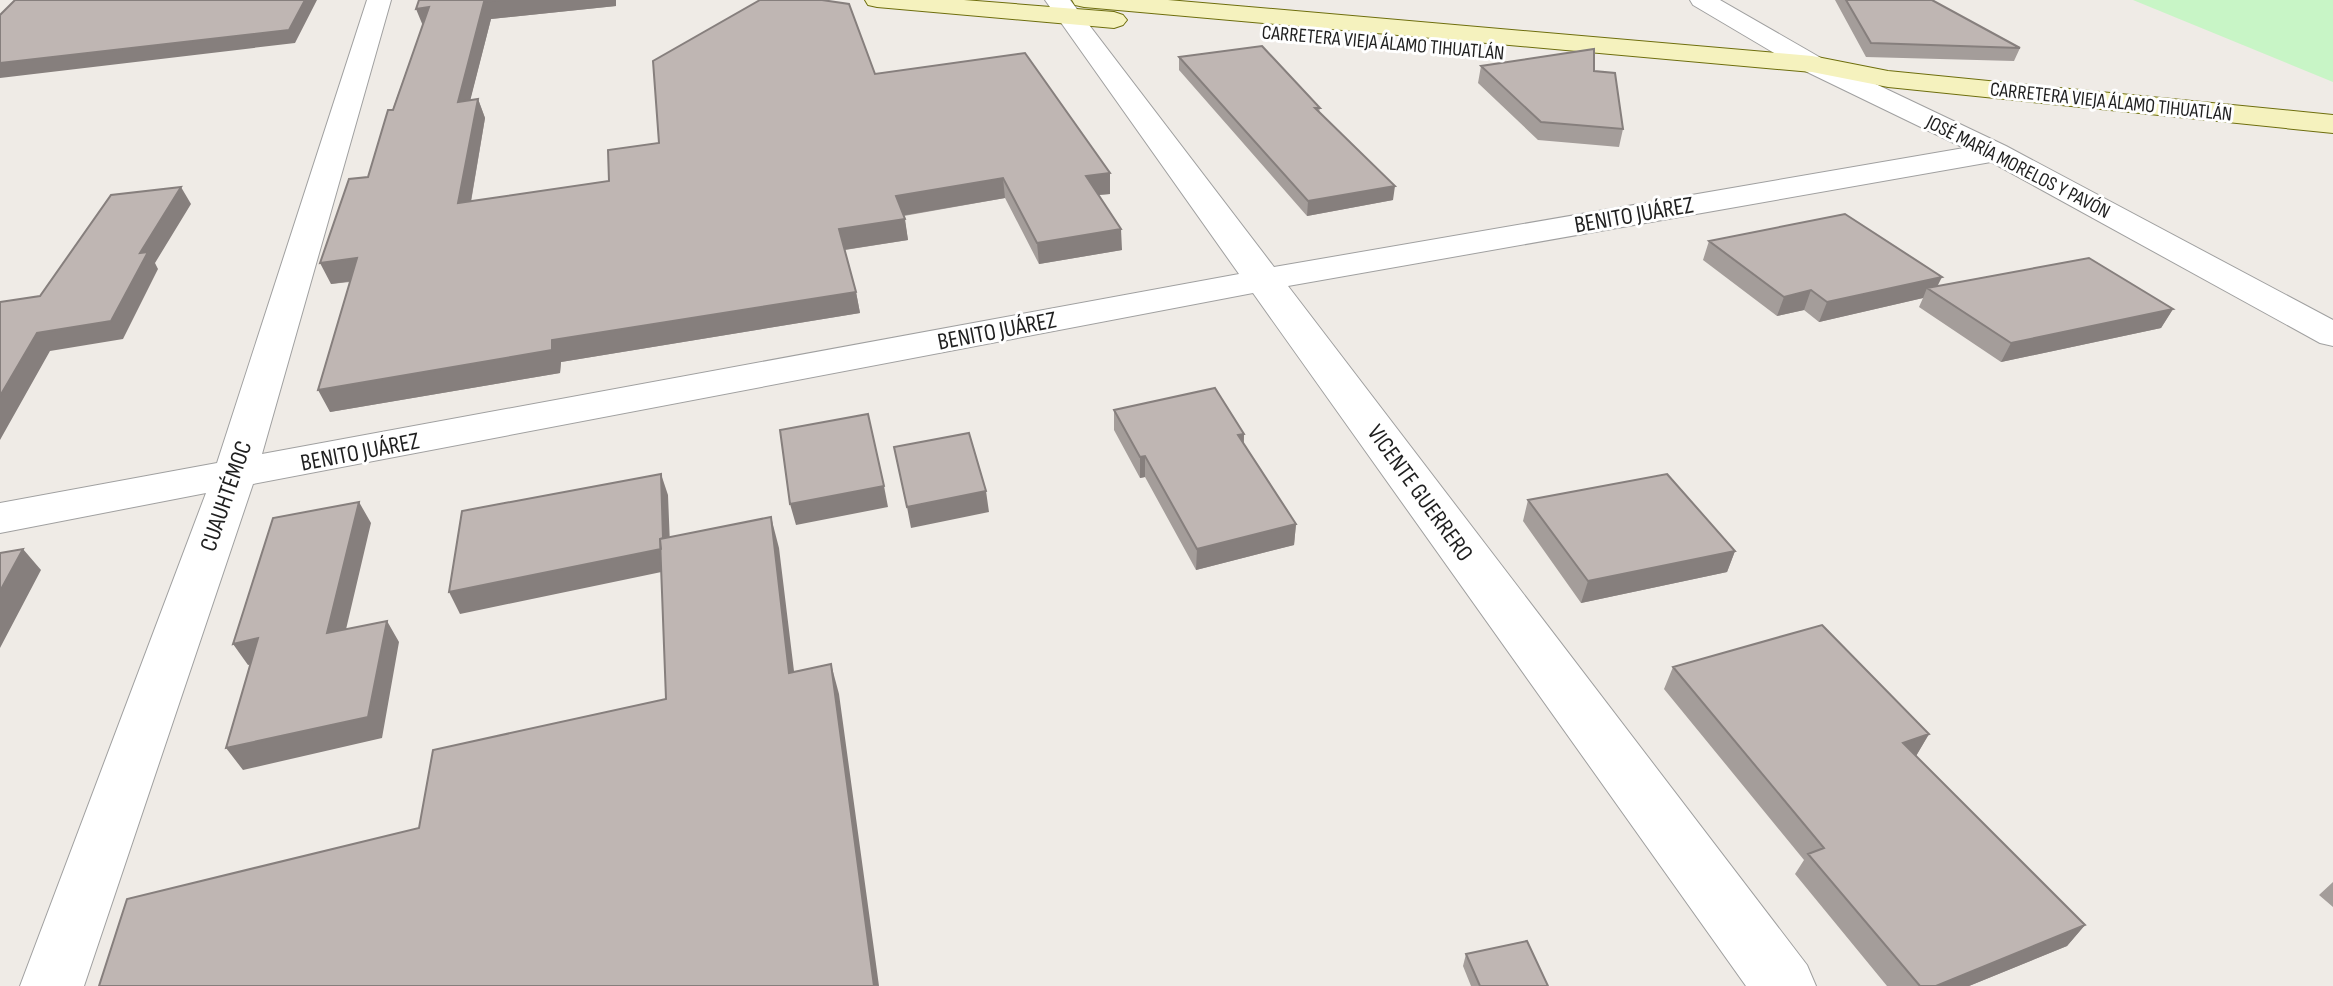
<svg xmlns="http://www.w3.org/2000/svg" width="2333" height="986" font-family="'Sofia Sans Condensed',sans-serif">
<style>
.park{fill:#c8f5c6}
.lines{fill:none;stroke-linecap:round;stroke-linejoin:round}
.minor-casing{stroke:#a0a0a0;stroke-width:2}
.secondary-casing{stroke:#6e6e0d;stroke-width:2}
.minor{fill:#fff;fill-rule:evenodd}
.secondary{fill:#f5f2be;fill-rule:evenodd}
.wall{fill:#a49d9a}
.shaded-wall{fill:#867f7d}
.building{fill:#bfb6b3;stroke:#867f7d;stroke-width:2}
.labels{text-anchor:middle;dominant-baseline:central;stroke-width:6;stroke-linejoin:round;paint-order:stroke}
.far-street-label{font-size:20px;fill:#1f1f1f;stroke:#fff}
.street-label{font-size:24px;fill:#1f1f1f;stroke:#fff}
</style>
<rect width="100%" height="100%" fill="#efebe6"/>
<path class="park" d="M 2133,0 L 2333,0 L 2333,82 Z"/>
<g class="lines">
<defs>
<path id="minor" d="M 367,0 L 391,0 L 262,454 L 1239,274 L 1045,0 L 1070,0 L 1274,267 L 1964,148 L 1803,70 L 1693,5 L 1690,0 L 1720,0 L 1821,58 L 2006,146 L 2333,320 L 2333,346 L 2320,343 L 1991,162 L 1288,286 L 1807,965 L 1816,986 L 1746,986 L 1253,293 L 253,484 L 84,986 L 20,986 L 206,493 L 0,533 L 0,503 L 217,463 Z"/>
<path id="secondary" d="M 865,0 L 964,0 L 1114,12 L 1123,15 L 1127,20 L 1123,25 L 1114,28 L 877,7 L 868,5 Z
M 1072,0 L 1168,0 L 1812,56 L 1888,71 L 2333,115 L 2333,133 L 1888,87 L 1812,72 L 1084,7 L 1075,5 Z"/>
</defs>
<use href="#minor" class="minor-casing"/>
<use href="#secondary" class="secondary-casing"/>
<use href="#minor" class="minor"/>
<use href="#secondary" class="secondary"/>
</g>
<path class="wall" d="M 419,0 L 616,0 L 616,6 L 491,19 L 470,100 L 478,99 L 485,118 L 471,202 L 609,181 L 659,143 L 875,74 L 1110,194 L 1098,195 L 1122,250 L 1039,264 L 1005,198 L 904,216 L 908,240 L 845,250 L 856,292 L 860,313 L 561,362 L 560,373 L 330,412 L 350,282 L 331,284 L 368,177 L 423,25 Z
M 1835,0 L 1932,0 L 2020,48 L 2014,61 L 1866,57 Z
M 1179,57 L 1320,108 L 1319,112 L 1393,200 L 1307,216 L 1179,70 Z
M 1481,66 L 1594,71 L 1623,129 L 1619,147 L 1538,140 L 1478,83 Z
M 1709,241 L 1937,286 L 2173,309 L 2161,328 L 2001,362 L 1919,307 L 1923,298 L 1819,322 L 1804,310 L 1777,316 L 1703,260 Z
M 1114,410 L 1244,434 L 1244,445 L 1296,524 L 1294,545 L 1196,570 L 1145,477 L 1140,478 L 1114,430 Z
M 1528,500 L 1735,551 L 1727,572 L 1581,603 L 1523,521 Z
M 1673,667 L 1929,734 L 1916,756 L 2085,925 L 2067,946 L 1969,986 L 1887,986 L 1795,874 L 1804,860 L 1664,689 Z
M 2333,882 L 2333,907 L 2319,895 Z
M 1466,954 L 1548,986 L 1471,986 L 1463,966 Z"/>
<path class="shaded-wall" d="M 305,0 L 317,0 L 295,43 L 0,78 L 0,63 Z
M 500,0 L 616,0 L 616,6 L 491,19 L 465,121 L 458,102 L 484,2 Z
M 429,7 L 423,26 L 416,9 Z
M 478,99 L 485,118 L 467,224 L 458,203 Z
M 1110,173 L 1110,194 L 1086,196 L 1086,176 Z
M 1003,178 L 1005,198 L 900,216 L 896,196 Z
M 1395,186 L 1393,200 L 1307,216 L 1308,201 Z
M 181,187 L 191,204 L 155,263 L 158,269 L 123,339 L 50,351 L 0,440 L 0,396 L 37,333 L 140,253 Z
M 905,219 L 908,240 L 843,250 L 839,229 Z
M 1121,229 L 1122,250 L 1039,264 L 1037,243 Z
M 357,258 L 367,279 L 331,284 L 320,263 Z
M 1942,277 L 1934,293 L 1927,288 L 1923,298 L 1819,322 L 1827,302 Z
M 1811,290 L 1804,310 L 1777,316 L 1784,297 Z
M 856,292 L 860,313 L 561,362 L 560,373 L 330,412 L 318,390 L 552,340 Z
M 2173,309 L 2161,328 L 2001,362 L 2011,343 Z
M 1244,434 L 1243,455 L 1238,435 Z
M 1145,456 L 1145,477 L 1140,478 L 1140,457 Z
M 661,474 L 668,495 L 671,570 L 460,614 L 449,592 Z
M 884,486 L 888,507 L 796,525 L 790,504 Z
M 986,491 L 989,512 L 911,528 L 907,507 Z
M 359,502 L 371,523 L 340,655 L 327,633 Z
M 771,517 L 779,548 L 798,704 L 789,673 Z
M 1296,524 L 1294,545 L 1196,570 L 1197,549 Z
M 23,549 L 41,570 L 0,648 L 0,591 Z
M 1735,551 L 1727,572 L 1581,603 L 1588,581 Z
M 387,621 L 399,642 L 382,738 L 243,770 L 226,748 Z
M 258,638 L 273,660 L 248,665 L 233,644 Z
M 831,664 L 839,694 L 879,986 L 874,986 Z
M 1929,734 L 1916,756 L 1903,743 Z
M 2085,925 L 2067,946 L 1969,986 L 1936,986 Z"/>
<path class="building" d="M 15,0 L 305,0 L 289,30 L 0,63 L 0,15 Z
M 419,0 L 500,0 L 484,2 L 458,102 L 478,99 L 458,203 L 609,181 L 608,150 L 659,143 L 653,61 L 760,0 L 822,0 L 849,4 L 875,74 L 1025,53 L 1110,173 L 1086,176 L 1121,229 L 1037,243 L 1003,178 L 896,196 L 905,219 L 839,229 L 856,292 L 552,340 L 552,350 L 318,390 L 357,258 L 320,263 L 349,179 L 368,177 L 388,110 L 393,110 L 429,7 L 416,9 Z
M 1846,0 L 1932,0 L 2020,48 L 1871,43 Z
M 1262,46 L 1320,108 L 1315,108 L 1395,186 L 1308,201 L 1179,57 Z
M 1594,49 L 1594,71 L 1615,73 L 1623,129 L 1541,122 L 1481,66 Z
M 181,187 L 140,253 L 148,252 L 111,321 L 37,333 L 0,396 L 0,302 L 40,296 L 111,195 Z
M 1845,214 L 1942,277 L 1827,302 L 1811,290 L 1784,297 L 1709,241 Z
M 2089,258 L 2173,309 L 2011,343 L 1927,288 Z
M 1215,388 L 1244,434 L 1238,435 L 1296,524 L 1197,549 L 1145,456 L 1140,457 L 1114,410 Z
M 868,414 L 884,486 L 790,504 L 780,430 Z
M 969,433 L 986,491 L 907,507 L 894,447 Z
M 661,474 L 663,538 L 660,539 L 661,549 L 449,592 L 462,511 Z
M 1667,474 L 1735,551 L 1588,581 L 1528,500 Z
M 359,502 L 327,633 L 387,621 L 368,717 L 226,748 L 258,638 L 233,644 L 273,518 Z
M 771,517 L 789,673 L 831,664 L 874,986 L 99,986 L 127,899 L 419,828 L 433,750 L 666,699 L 660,539 Z
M 23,549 L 0,591 L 0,553 Z
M 1822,625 L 1929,734 L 1903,743 L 2085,925 L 1936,986 L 1920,986 L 1808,854 L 1824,848 L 1673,667 Z
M 1527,941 L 1548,986 L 1480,986 L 1466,954 Z"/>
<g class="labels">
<g class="far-street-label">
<text transform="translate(1383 43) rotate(5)">CARRETERA VIEJA ÁLAMO TIHUATLÁN</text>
<text transform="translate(2111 102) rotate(6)">CARRETERA VIEJA ÁLAMO TIHUATLÁN</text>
<text transform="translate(2018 167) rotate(27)">JOSÉ MARÍA MORELOS Y PAVÓN</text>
</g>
<g class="street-label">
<text transform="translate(1634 215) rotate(-10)">BENITO JUÁREZ</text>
<text transform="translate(997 331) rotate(-11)">BENITO JUÁREZ</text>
<text transform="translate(360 452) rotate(-11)">BENITO JUÁREZ</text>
<text transform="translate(1420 493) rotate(54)">VICENTE GUERRERO</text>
<text transform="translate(226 496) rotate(-71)">CUAUHTÉMOC</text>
</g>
</g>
</svg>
